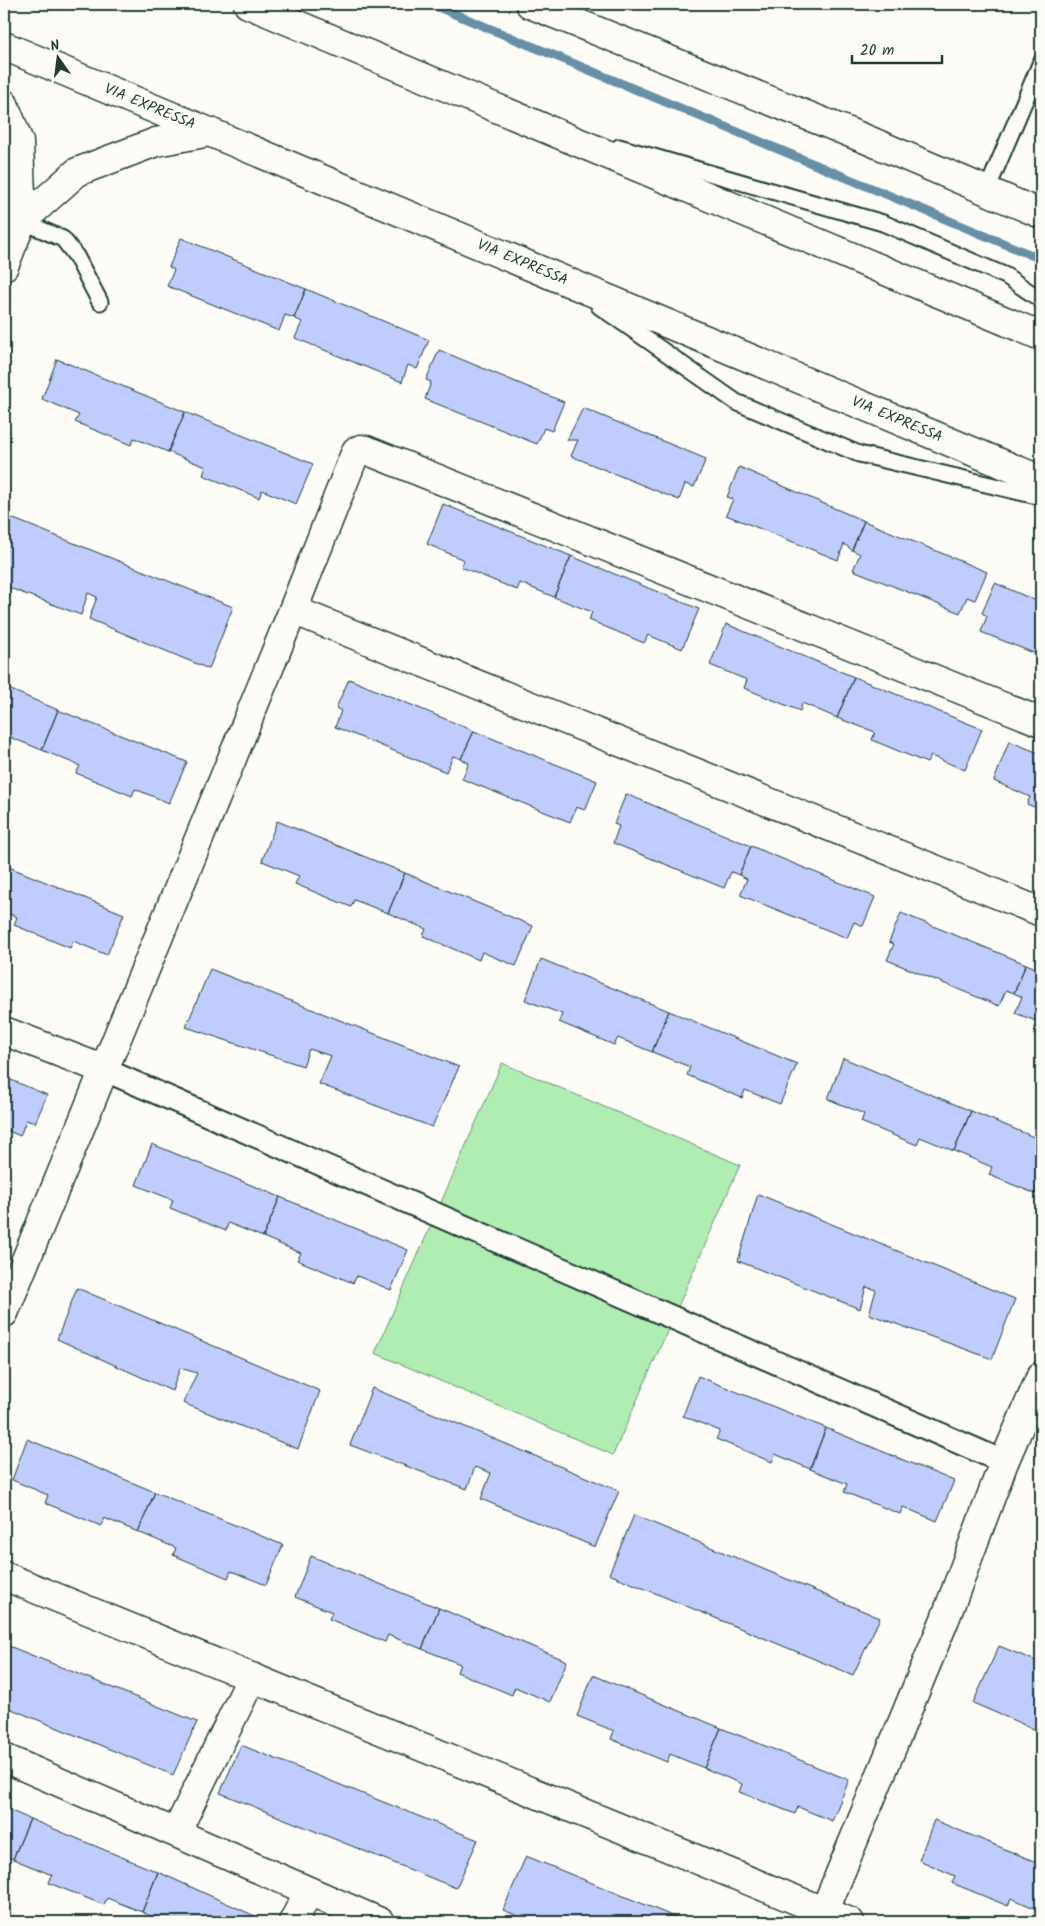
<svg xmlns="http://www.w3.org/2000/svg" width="1045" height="1926" font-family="Kalam,sans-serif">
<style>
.green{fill:#b0edb3;stroke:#689574}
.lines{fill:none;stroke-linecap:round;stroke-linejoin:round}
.stream{stroke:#6690a6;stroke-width:9}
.building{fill:#bfccfd;stroke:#1f3d34}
.service-casing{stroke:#1f3d34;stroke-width:19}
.pedestrian-casing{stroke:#1f3d34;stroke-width:26}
.minor-casing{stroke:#1f3d34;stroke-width:31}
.tertiary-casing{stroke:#1f3d34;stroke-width:31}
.secondary-casing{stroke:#1f3d34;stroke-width:31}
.service{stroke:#fdfcf7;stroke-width:15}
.pedestrian{stroke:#fdfcf7;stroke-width:22}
.minor{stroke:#fdfcf7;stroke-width:28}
.tertiary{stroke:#fdfcf7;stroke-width:28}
.secondary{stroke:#fdfcf7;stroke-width:28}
.labels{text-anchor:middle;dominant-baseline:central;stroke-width:4.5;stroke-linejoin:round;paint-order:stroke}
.street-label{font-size:15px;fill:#1f3d34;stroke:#fdfcf7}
</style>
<rect width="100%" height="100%" fill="#fdfcf7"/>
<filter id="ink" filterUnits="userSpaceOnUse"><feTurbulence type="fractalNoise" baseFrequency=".02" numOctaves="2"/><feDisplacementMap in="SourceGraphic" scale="10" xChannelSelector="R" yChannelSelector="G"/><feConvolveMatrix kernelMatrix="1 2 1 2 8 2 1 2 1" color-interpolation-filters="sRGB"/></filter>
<g filter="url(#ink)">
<path class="green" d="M 502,1063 L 740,1165 L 613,1455 L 375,1353 Z"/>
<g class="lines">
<path class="stream" d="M 431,4 L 1041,259"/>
</g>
<path class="building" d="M 181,238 L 306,289 L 294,318 L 285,315 L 279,331 L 167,286 L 174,270 L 169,267 Z
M 306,289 L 429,340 L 417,369 L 408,365 L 402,382 L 295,338 L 302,322 L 294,318 Z
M 439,350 L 564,402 L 552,431 L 544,428 L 537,444 L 425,399 L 431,382 L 426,380 Z
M 57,359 L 185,412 L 168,452 L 134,438 L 131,445 L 75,422 L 79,415 L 42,399 Z
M 583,408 L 706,459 L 694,487 L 685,484 L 679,500 L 571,456 L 578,440 L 567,440 Z
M 185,412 L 313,464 L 296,504 L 262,490 L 259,498 L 203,475 L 206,467 L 168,452 Z
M 739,467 L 864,521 L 852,550 L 844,544 L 838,560 L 726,515 L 733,499 L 727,497 Z
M 443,504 L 571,556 L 554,597 L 520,583 L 517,590 L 461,567 L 464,560 L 427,544 Z
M 4,515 L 233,607 L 209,669 L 89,619 L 97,597 L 88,593 L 81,615 L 4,586 Z
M 864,521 L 987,572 L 975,600 L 967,597 L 960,613 L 853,570 L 860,554 L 852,550 Z
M 571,556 L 699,609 L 682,649 L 648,635 L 644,643 L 589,620 L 592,612 L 554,597 Z
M 995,583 L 1041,603 L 1041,656 L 981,632 L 987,616 L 982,613 Z
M 726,624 L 854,677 L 837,718 L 802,703 L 800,711 L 744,688 L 747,680 L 710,665 Z
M 854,677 L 982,729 L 965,770 L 931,756 L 927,763 L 872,740 L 875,732 L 837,718 Z
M 349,679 L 474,731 L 461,759 L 453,756 L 446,772 L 335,727 L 341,711 L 336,708 Z
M 4,687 L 58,710 L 42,750 L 7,736 L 4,743 Z
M 58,710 L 187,762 L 169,803 L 135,789 L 132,796 L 76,773 L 80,766 L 42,750 Z
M 474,731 L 597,781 L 585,810 L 576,807 L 570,822 L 462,779 L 469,763 L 461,759 Z
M 1009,741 L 1041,754 L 1041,810 L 1027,804 L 1030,797 L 994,781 Z
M 626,794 L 751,846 L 739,875 L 731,872 L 724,888 L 613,843 L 619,826 L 614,824 Z
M 277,821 L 405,873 L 388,913 L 354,900 L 351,907 L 295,884 L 299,876 L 262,861 Z
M 751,846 L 875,897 L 863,926 L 854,922 L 847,938 L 740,895 L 747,879 L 739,875 Z
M 4,865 L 124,914 L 107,955 L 73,941 L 70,948 L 14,925 L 17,917 L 4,912 Z
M 405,873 L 533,926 L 516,966 L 482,952 L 479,960 L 423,936 L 426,929 L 388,913 Z
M 901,913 L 1026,964 L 1014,993 L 1006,990 L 999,1006 L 887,960 L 894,944 L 889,942 Z
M 541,959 L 669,1011 L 652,1052 L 618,1038 L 614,1045 L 559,1022 L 562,1014 L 525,1000 Z
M 1026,964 L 1041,970 L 1041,1023 L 1015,1013 L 1022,997 L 1014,993 Z
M 210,969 L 459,1067 L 432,1127 L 319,1084 L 331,1056 L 309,1049 L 303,1066 L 186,1027 Z
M 669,1011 L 797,1064 L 780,1104 L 745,1090 L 742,1098 L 687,1075 L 690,1067 L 652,1052 Z
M 843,1058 L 971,1111 L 954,1151 L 920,1137 L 917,1145 L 861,1122 L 864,1114 L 828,1099 Z
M 4,1077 L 47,1095 L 35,1123 L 26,1120 L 20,1136 L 4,1129 Z
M 971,1111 L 1041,1140 L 1041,1196 L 989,1175 L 992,1167 L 954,1151 Z
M 152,1144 L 280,1197 L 263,1237 L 228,1223 L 226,1231 L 170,1208 L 173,1200 L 136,1185 Z
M 758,1194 L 1015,1299 L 992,1359 L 869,1314 L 876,1290 L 866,1287 L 860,1309 L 738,1261 Z
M 280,1197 L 408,1250 L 391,1290 L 357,1276 L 353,1283 L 297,1260 L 301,1253 L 263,1237 Z
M 77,1288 L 320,1391 L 298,1449 L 183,1403 L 197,1373 L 180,1368 L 172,1391 L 57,1339 Z
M 698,1376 L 826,1428 L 810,1469 L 775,1454 L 772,1462 L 716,1439 L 720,1431 L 683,1416 Z
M 372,1388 L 619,1491 L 595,1547 L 481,1499 L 491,1473 L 475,1467 L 467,1489 L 350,1445 Z
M 826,1428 L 954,1481 L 937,1521 L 903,1507 L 900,1514 L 844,1492 L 847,1484 L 810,1469 Z
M 27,1439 L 155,1492 L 138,1532 L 104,1518 L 101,1526 L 45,1503 L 48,1495 L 12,1480 Z
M 155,1492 L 283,1545 L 266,1585 L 231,1571 L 228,1578 L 173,1555 L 176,1548 L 138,1532 Z
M 634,1515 L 880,1618 L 853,1675 L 609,1574 Z
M 311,1556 L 439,1608 L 422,1649 L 388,1635 L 385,1642 L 329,1619 L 332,1612 L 295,1597 Z
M 439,1608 L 567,1661 L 550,1702 L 515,1687 L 512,1695 L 457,1672 L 460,1664 L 422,1649 Z
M 4,1644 L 197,1722 L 173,1775 L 4,1706 Z
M 999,1646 L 1041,1663 L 1041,1732 L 973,1703 Z
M 593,1675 L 721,1728 L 704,1768 L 670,1754 L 667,1762 L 611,1739 L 614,1731 L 577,1716 Z
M 721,1728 L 849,1780 L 832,1821 L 798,1807 L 795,1814 L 739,1792 L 742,1784 L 704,1768 Z
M 241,1745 L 478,1840 L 456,1888 L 220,1793 Z
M 4,1808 L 30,1819 L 13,1859 L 4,1855 Z
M 30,1819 L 158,1872 L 142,1912 L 107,1898 L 104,1905 L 49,1883 L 52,1875 L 13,1859 Z
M 934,1820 L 1041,1864 L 1041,1911 L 1011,1898 L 1008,1906 L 952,1883 L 955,1876 L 919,1860 Z
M 526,1856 L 687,1922 L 533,1922 L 503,1910 Z
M 158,1872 L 268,1922 L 164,1922 L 142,1912 Z"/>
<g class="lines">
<defs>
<path id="service" d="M 619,147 L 883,223 L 1006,276 L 1041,300
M 987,190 L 1041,62
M 4,217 L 22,221 L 63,239 L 76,256 L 100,302
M 599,306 L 736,402 L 859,454 L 1041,497"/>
<path id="pedestrian" d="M 105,1070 L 1004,1462"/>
<path id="minor" d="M 530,4 L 868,140 L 1041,214
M 293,610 L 1041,912
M 4,1031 L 105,1070
M 4,1313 L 293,610 L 356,451 L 361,449 L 366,450 L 1041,722
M 4,1576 L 850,1922
M 4,1758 L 380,1922
M 176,1833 L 252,1677
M 293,1922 L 309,1891
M 820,1922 L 945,1619 L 1004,1462 L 1041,1376"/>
<path id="tertiary" d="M 4,104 L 19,142 L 22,221 L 4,266
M 22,221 L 77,172 L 156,142 L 210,132"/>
<g id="secondary">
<path d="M 248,4 L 1041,336"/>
<path id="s1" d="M 4,46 L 1041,480"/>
</g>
</defs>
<use href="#service" class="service-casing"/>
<use href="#pedestrian" class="pedestrian-casing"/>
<use href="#minor" class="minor-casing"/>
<use href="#tertiary" class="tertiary-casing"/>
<use href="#secondary" class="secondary-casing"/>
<use href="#service" class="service"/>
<use href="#pedestrian" class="pedestrian"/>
<use href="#minor" class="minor"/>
<use href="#tertiary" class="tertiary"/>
<use href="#secondary" class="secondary"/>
</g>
</g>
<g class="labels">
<g class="street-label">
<text stroke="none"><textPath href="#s1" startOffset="158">VIA EXPRESSA</textPath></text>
<text stroke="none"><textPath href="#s1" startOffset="562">VIA EXPRESSA</textPath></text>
<text stroke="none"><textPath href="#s1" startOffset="968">VIA EXPRESSA</textPath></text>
</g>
</g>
<rect width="1045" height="1926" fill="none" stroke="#fdfcf7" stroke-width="20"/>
<rect x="10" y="10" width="1025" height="1906" fill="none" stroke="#1f3d34" stroke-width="2" filter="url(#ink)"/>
<g transform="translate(58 58) rotate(346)" stroke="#fdfcf7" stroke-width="4" paint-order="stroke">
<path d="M0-4L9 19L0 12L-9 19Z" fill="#1f3d34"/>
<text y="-8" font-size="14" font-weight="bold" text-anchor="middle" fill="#1f3d34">N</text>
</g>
<path d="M852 55v8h90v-8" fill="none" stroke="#1f3d34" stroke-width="2.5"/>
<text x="860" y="55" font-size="15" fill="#1f3d34" stroke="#fdfcf7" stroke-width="4" paint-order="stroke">20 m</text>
</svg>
